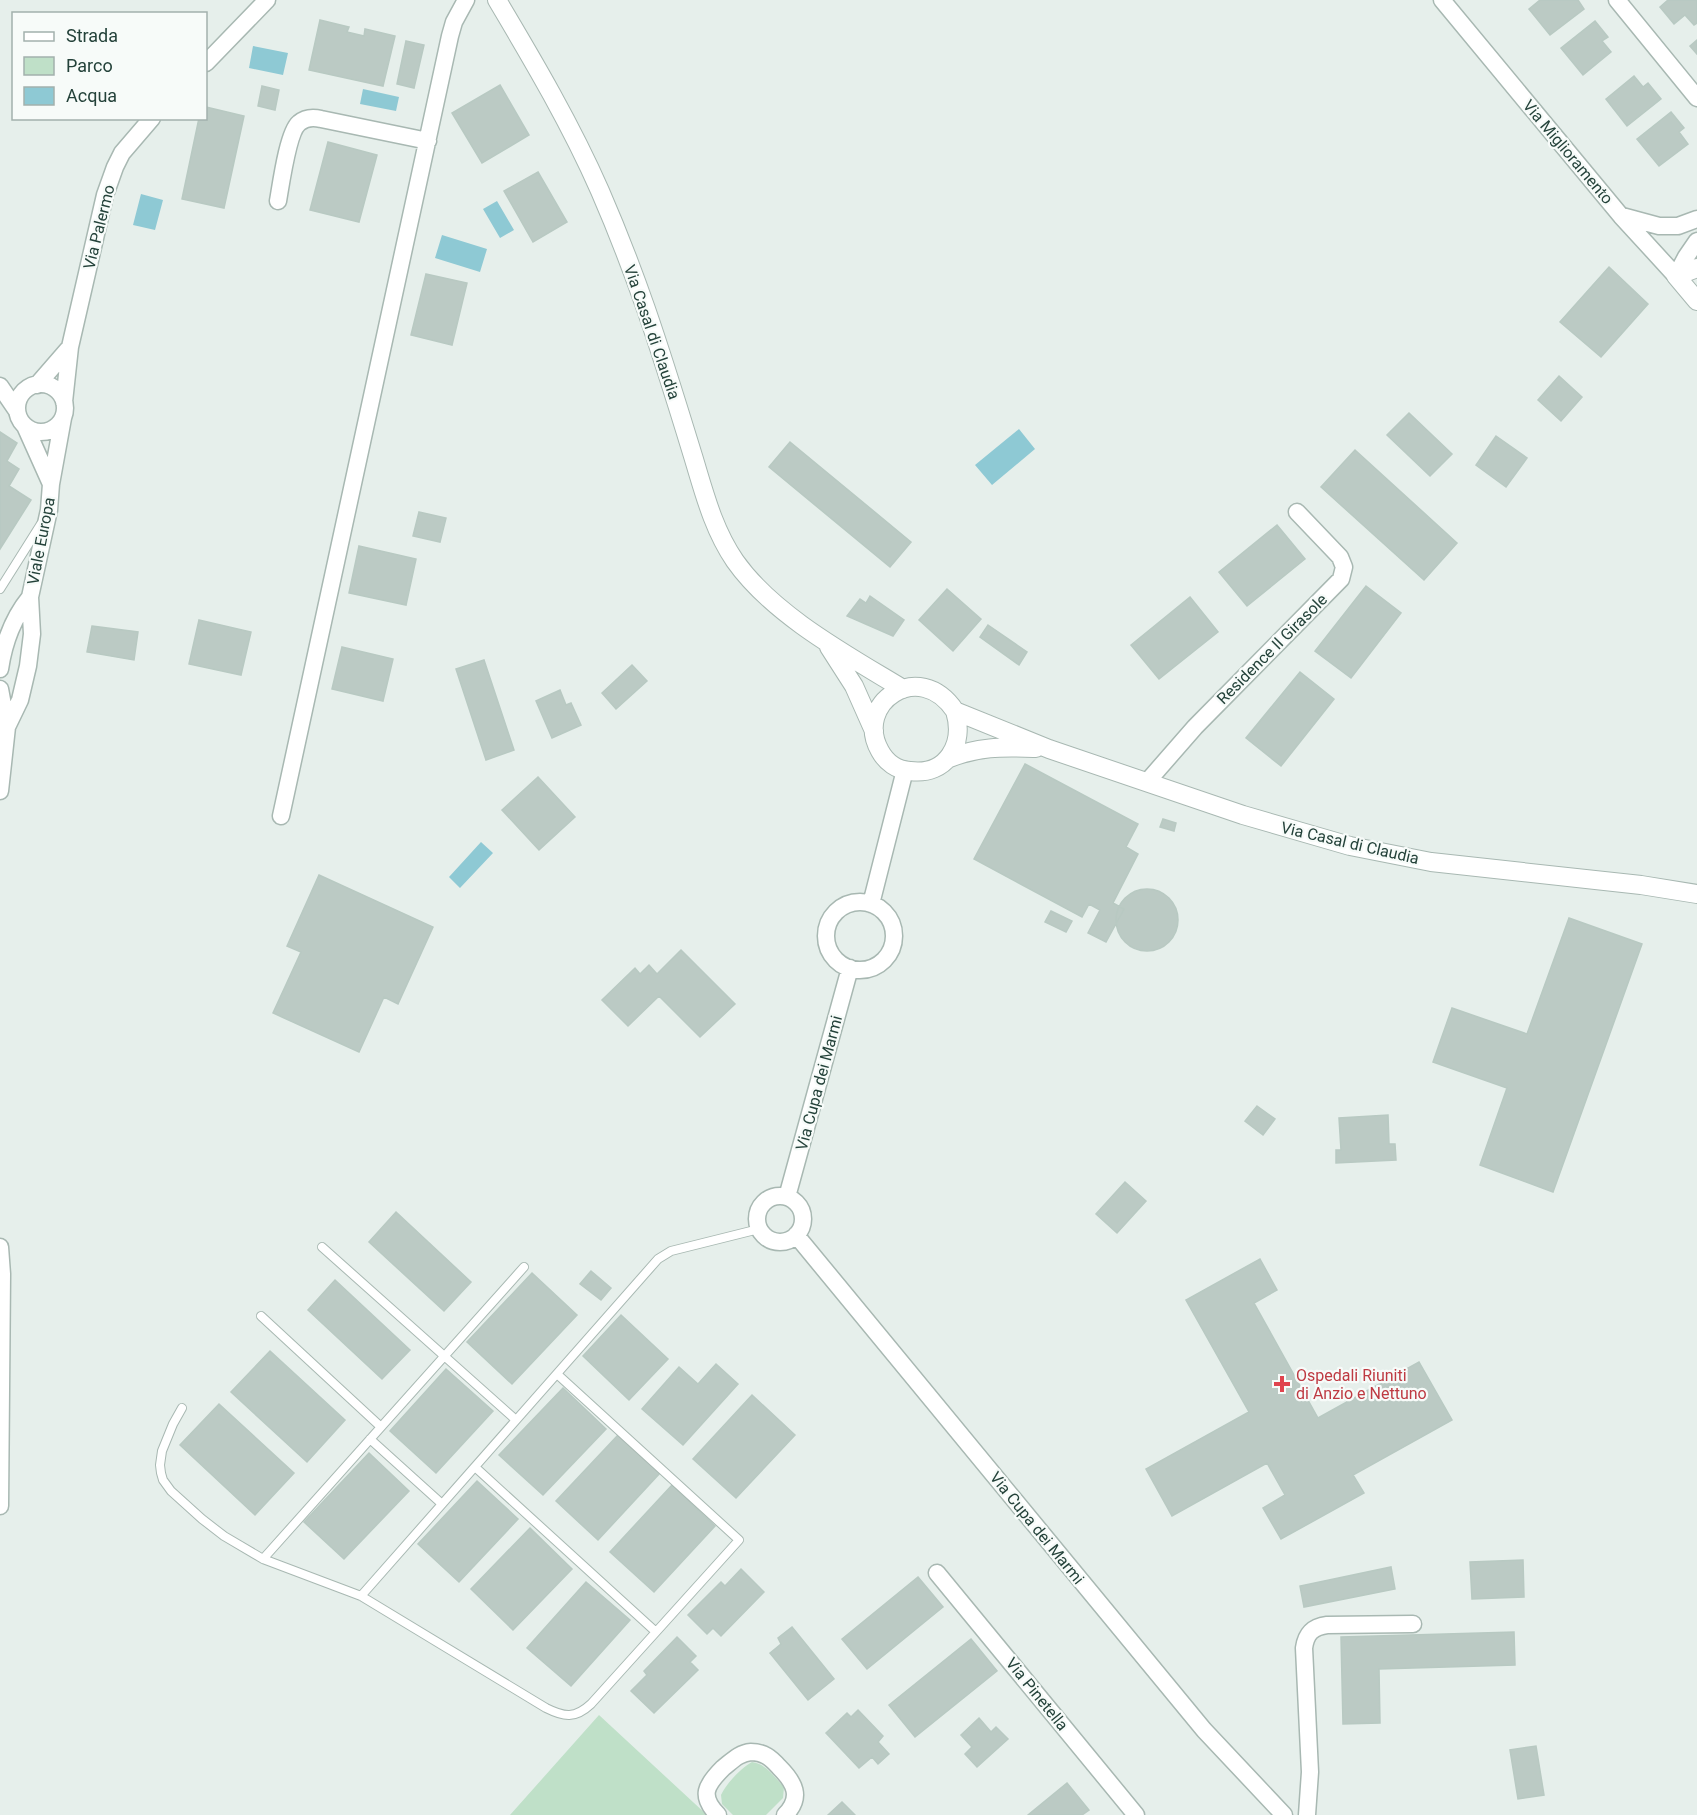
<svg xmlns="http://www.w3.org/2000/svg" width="1697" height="1815" font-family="Roboto,sans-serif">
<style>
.green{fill:#bfe0c8}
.water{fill:#8ec9d4}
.building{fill:#bbcac4;stroke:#b8c9c2;stroke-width:1.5}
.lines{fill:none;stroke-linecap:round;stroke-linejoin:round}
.service-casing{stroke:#a8b8b2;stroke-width:10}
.minor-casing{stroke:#a8b8b2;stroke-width:19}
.tertiary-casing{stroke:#a8b8b2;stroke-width:20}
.service{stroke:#fff;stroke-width:8}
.minor{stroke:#fff;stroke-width:16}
.tertiary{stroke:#fff;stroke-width:18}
.health-dot{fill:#e0444e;stroke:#f7fbf9;stroke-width:2}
.labels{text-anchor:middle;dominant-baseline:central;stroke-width:4.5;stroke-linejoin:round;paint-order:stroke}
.street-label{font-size:16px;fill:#24423a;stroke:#f7fbf9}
.health-label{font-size:16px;fill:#be3a42;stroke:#f7fbf9;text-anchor:start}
</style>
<rect width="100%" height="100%" fill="#e6efeb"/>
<path class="green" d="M 599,1715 L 707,1815 L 510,1815 Z
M 752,1762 C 767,1764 774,1777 784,1787 L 783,1798 L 766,1815 L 733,1815 L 722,1804 L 721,1795 C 726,1784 741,1768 752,1762 Z"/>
<path class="water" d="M 253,46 L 288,53 L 283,75 L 249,68 Z
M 363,89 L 399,97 L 396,111 L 360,104 Z
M 141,194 L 163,200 L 155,230 L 133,225 Z
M 497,201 L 514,230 L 500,238 L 483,209 Z
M 442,235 L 487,249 L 480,272 L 435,258 Z
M 1019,429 L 1035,449 L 992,485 L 975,465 Z
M 481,842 L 493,853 L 460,888 L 449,877 Z"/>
<path class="building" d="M 1540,0 L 1578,0 L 1584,9 L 1550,35 L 1529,9 Z
M 1668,0 L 1697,0 L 1697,23 L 1694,25 L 1685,15 L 1674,24 L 1660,7 Z
M 320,20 L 349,27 L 347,32 L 364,36 L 365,29 L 395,36 L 383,86 L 309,70 Z
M 1595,21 L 1608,37 L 1602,41 L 1611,52 L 1583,75 L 1561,48 Z
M 1697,40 L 1697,54 L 1690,46 Z
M 406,41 L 424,45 L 414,88 L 397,84 Z
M 1634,76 L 1643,87 L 1648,83 L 1661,99 L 1627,126 L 1606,99 Z
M 500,85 L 529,135 L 482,163 L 452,113 Z
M 262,86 L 279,90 L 275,110 L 258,106 Z
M 206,107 L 244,116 L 224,208 L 182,199 L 199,118 L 206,118 Z
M 1671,112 L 1684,128 L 1679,132 L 1688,144 L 1659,166 L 1637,139 Z
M 328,142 L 377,155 L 359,222 L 310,210 Z
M 538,172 L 567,222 L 533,242 L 504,191 Z
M 1609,267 L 1648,304 L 1601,357 L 1560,322 Z
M 426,274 L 467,283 L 452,345 L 411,335 Z
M 1559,376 L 1582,397 L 1561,421 L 1538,400 Z
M 1409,413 L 1452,454 L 1430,476 L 1387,435 Z
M 0,432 L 17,443 L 7,461 L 19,469 L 9,486 L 31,500 L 0,549 Z
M 1496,436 L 1527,458 L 1506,487 L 1476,465 Z
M 790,442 L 911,542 L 890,567 L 769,467 Z
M 1355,450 L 1457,543 L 1424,580 L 1321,487 Z
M 419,512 L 446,518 L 440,542 L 413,536 Z
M 1277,525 L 1305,559 L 1247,606 L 1219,572 Z
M 359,546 L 416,559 L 406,605 L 349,593 Z
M 1366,586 L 1401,613 L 1351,678 L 1315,651 Z
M 947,589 L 981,619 L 953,651 L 919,620 Z
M 870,596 L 904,620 L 893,636 L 847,616 L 860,599 L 866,603 Z
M 1190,597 L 1218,632 L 1159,679 L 1131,645 Z
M 199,620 L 251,632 L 241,675 L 189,664 Z
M 988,625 L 1027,652 L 1019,665 L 980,637 Z
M 92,626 L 138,632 L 134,660 L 87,652 Z
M 342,647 L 393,659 L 383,701 L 332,689 Z
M 484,660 L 514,750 L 486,760 L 456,669 Z
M 632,665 L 647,681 L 616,709 L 602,693 Z
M 1300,672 L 1334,699 L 1281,766 L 1246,738 Z
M 560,690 L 566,705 L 571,703 L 581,725 L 552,738 L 536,701 Z
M 1025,764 L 1138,824 L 1126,847 L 1138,854 L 1113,903 L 1124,909 L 1106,942 L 1088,933 L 1100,910 L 1089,904 L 1082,917 L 974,859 Z
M 538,777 L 575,817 L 539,850 L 502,810 Z
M 1163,819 L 1176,823 L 1174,831 L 1160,827 Z
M 319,875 L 433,927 L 398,1004 L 384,997 L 359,1052 L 273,1013 L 301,952 L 287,946 Z
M1116 920a31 31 0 1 1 62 0a31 31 0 1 1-62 0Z
M 1051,911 L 1072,921 L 1066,932 L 1045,922 Z
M 1569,918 L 1642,944 L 1553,1192 L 1480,1165 L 1507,1088 L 1433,1062 L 1452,1008 L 1527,1034 Z
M 681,950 L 735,1004 L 700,1037 L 659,996 L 628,1026 L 602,1000 L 635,968 L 640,974 L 649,965 L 657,974 Z
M 1257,1106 L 1275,1119 L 1263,1135 L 1245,1121 Z
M 1388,1115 L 1389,1144 L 1395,1144 L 1396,1160 L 1336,1163 L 1336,1150 L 1341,1150 L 1339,1118 Z
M 1125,1182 L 1146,1201 L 1117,1233 L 1096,1214 Z
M 396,1212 L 471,1282 L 444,1311 L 369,1242 Z
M 1260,1259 L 1277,1290 L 1254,1303 L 1318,1418 L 1419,1362 L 1452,1420 L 1353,1475 L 1364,1493 L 1281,1539 L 1263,1508 L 1285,1495 L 1267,1463 L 1172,1516 L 1146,1469 L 1249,1412 L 1186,1300 Z
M 591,1271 L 611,1288 L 601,1300 L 580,1284 Z
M 532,1273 L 577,1315 L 512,1384 L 467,1342 Z
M 335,1280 L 410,1350 L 382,1379 L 308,1310 Z
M 621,1315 L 668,1359 L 629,1400 L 583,1356 Z
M 270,1351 L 345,1420 L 307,1462 L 231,1392 Z
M 716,1364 L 738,1384 L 683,1445 L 642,1409 L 679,1367 L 698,1384 Z
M 446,1369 L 493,1411 L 436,1473 L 390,1431 Z
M 563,1388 L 606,1429 L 543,1495 L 499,1455 Z
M 752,1395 L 795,1435 L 736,1498 L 693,1459 Z
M 219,1404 L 294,1473 L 255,1515 L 180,1445 Z
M 618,1435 L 660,1473 L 598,1540 L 556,1501 Z
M 369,1453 L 409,1491 L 344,1559 L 304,1522 Z
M 477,1481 L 518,1519 L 459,1582 L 418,1544 Z
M 672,1485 L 715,1526 L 654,1592 L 610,1552 Z
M 530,1528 L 572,1569 L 513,1630 L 471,1589 Z
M 1523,1560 L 1524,1597 L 1472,1599 L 1470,1562 Z
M 1391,1567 L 1395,1589 L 1304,1607 L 1300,1586 Z
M 741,1569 L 764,1592 L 721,1636 L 713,1628 L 707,1634 L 688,1615 L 721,1582 L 725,1586 Z
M 918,1577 L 943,1607 L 867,1669 L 842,1639 Z
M 586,1582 L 630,1620 L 571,1686 L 527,1648 Z
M 792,1627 L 834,1679 L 808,1700 L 770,1653 L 781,1644 L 778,1638 Z
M 1514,1632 L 1515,1665 L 1379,1669 L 1380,1723 L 1343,1724 L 1341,1637 Z
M 677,1637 L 696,1656 L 690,1662 L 698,1670 L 654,1713 L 631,1691 L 647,1675 L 644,1671 Z
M 971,1639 L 997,1671 L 915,1737 L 889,1705 Z
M 858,1710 L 883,1736 L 878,1742 L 889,1754 L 878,1764 L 872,1757 L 859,1768 L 826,1733 L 847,1713 L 851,1717 Z
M 979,1718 L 991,1732 L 996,1727 L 1008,1739 L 977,1767 L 965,1754 L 972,1747 L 961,1735 Z
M 1536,1746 L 1544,1795 L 1518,1799 L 1510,1750 Z
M 1067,1783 L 1089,1810 L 1082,1815 L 1028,1815 Z
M 842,1802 L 855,1815 L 828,1815 Z"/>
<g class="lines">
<defs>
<path id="service" d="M 0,589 L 41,524
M 322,1247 L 516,1420
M 261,1316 L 381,1427
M 182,1408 L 173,1424 L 162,1451 L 160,1465 L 161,1473 L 163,1480 L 171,1491 L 202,1519 L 224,1536 L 263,1559 L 361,1596 L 546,1708 C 564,1717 575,1719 591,1704 L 739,1540 L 557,1374
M 370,1439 L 442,1504
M 475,1467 L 656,1632
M 263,1559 L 524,1267
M 361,1596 L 658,1259 L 671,1251 L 759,1229"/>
<path id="minor" d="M 1442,0 L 1621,216 L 1676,276 L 1686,257 L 1697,241
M 1617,0 L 1697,98
M 206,63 L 267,0
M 278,201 C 281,184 288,132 299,123 C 306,117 313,117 321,119 L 428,141
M 1622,216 L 1659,226 L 1678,226 L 1697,219
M17 408a24 24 0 1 1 48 0a24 24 0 1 1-48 0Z
M 37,385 L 70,347
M 0,386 L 17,411
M 64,402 L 70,347 L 105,195 L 115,167 L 122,153 L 152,118
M 25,426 L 51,484
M 0,669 C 4,642 12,619 30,597
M 0,689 L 7,727 L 0,791
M 7,727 L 20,700 L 28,666 L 32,634 L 30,597 L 49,510 L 51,484 L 63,418
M 1147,782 L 1195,727 L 1341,579 L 1344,567 L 1340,557 L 1297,512
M 281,816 L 450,36 L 454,22 L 466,0
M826 936a34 34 0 1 1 68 0a34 34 0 1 1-68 0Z
M 871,904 L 905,770
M757 1219a23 23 0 1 1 46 0a23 23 0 1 1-46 0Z
M 787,1197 L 850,968
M 796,1235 L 1204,1730 L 1284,1815
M 0,1247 L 2,1274 L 0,1506
M 937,1573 L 1136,1815
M 718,1815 C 699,1796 706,1785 723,1768 C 732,1761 739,1753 751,1752 C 764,1752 771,1758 779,1767 C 794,1782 803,1797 785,1815
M 1307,1815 L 1310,1772 L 1304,1648 C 1306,1634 1312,1627 1327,1625 L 1413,1624"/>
<path id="tertiary" d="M 497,0 C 534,62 571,125 600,191 C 617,230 632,269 646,309 C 663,358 678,407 693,456 C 704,492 713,529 735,561 C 773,615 847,655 903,689
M 1697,268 L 1676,276 L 1697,301
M 829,647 L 854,686 L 874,731
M 955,711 C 965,744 947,776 910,771 C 897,770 886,762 880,751 C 853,704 919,657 955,711 L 1049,749 L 1243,815 L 1350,846 L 1431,862 L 1641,885 L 1697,894
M 947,759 C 979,746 1002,747 1036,748"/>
</defs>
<use href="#service" class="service-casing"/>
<use href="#minor" class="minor-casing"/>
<use href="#tertiary" class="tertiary-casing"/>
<use href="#service" class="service"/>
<use href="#minor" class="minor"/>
<use href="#tertiary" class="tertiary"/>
</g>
<path class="health-dot" d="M1279 1375h6v6h6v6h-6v6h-6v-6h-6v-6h6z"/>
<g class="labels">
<g class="street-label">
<text transform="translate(1568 152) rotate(50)">Via Miglioramento</text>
<text transform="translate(99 227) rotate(-76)">Via Palermo</text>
<text transform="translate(652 332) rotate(71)">Via Casal di Claudia</text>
<text transform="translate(41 541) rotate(-79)">Viale Europa</text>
<text transform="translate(1272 649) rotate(-45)">Residence Il Girasole</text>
<text transform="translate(1350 843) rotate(13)">Via Casal di Claudia</text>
<text transform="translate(819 1083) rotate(-75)">Via Cupa dei Marmi</text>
<text transform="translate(1037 1528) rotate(51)">Via Cupa dei Marmi</text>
<text transform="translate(1037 1694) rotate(51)">Via Pinetella</text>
</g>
<g class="health-label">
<text x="1296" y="1375">Ospedali Riuniti<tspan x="1296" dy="18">di Anzio e Nettuno</tspan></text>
</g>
</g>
<rect x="12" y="12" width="195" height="108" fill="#f7fbf9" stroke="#a3b1ad" stroke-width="1.5"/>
<rect x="24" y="32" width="30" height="9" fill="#ffffff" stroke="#a3b1ad" stroke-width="1.5"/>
<text x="66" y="42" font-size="18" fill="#24423a">Strada</text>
<rect x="24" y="57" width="30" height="18" fill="#bfe0c8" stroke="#a3b1ad" stroke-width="1.5"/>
<text x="66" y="72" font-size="18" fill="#24423a">Parco</text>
<rect x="24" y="87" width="30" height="18" fill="#8ec9d4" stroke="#a3b1ad" stroke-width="1.5"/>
<text x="66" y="102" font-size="18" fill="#24423a">Acqua</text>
</svg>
